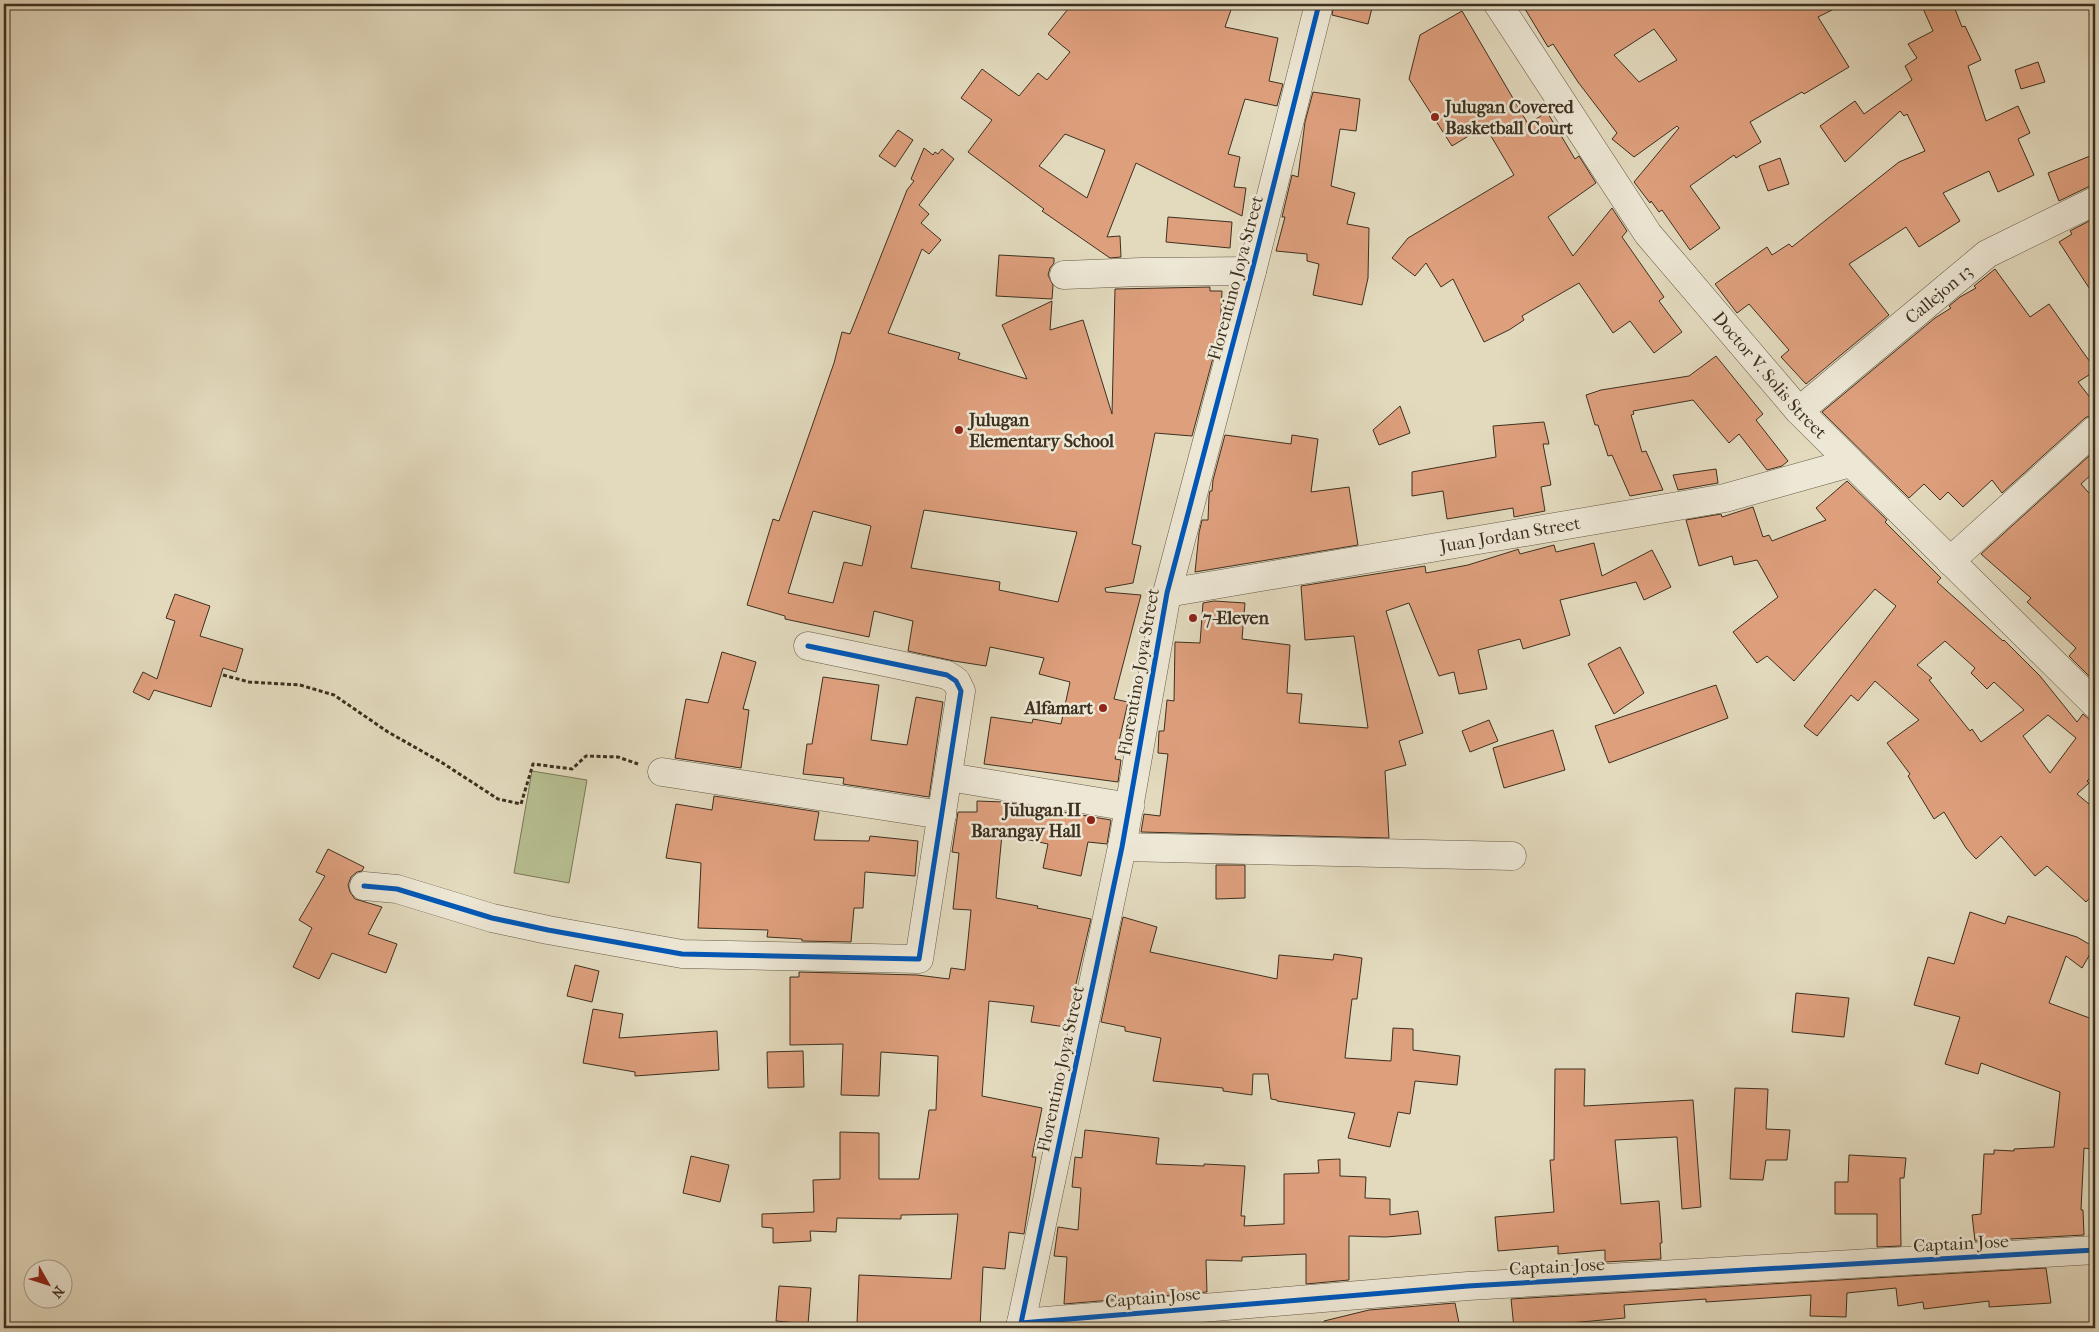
<svg xmlns="http://www.w3.org/2000/svg" width="2099" height="1332" font-family="'IM FELL French Canon',serif">
<style>
.green{fill:#b6be90;stroke:#7a7758}
.building{fill:#de9f7d;stroke:#3d301f;fill-rule:evenodd}
.lines{fill:none;stroke-linecap:round;stroke-linejoin:round}
.minor-casing{stroke:#665a47;stroke-width:29}
.path{stroke:#3d301f;stroke-width:3;stroke-dasharray:4 2.5;stroke-linecap:butt}
.minor{stroke:#ede7d5;stroke-width:28}
.cycleway-casing{stroke:#ede7d5;stroke-width:8}
.cycleway{stroke:#0057b8;stroke-width:5}
.poi-dot{fill:#8f2418;stroke:#ede7d5;stroke-width:2}
.labels{text-anchor:middle;dominant-baseline:central;stroke-width:5;stroke-linejoin:round;paint-order:stroke}
.poi-label{font-size:18px;font-weight:bold;fill:#3d301f;stroke:#ede7d5;text-anchor:start}
.street-label{font-size:18px;fill:#3d301f;stroke:#ede7d5}
</style>
<rect width="100%" height="100%" fill="#e3dabe"/>
<filter id="stains"><feTurbulence type="fractalNoise" baseFrequency=".004" numOctaves="4"/><feColorMatrix values="0 0 0 0 .2 0 0 0 0 .09 0 0 0 0 .02 0 0 0 .5 -.17"/></filter>
<radialGradient id="worn" r=".72"><stop offset=".6" stop-color="#630" stop-opacity="0"/><stop offset="1" stop-color="#630" stop-opacity=".3"/></radialGradient>
<path class="green" d="M 532,771 L 587,780 L 569,883 L 514,873 Z"/>
<path class="building" d="M 1072,4 L 1233,4 L 1225,27 L 1278,38 L 1269,81 L 1283,84 L 1277,106 L 1245,99 L 1228,154 L 1240,157 L 1234,187 L 1246,188 L 1242,216 L 1136,163 L 1107,237 L 1120,236 L 1121,257 L 1110,258 L 1042,211 L 1044,209 L 968,152 L 992,120 L 961,98 L 982,69 L 1019,96 L 1038,73 L 1047,80 L 1070,52 L 1048,34 ZM 1065,134 L 1105,150 L 1087,198 L 1039,166 Z
M 1334,4 L 1373,4 L 1368,24 L 1332,15 Z
M 1522,4 L 1844,4 L 1818,17 L 1849,67 L 1804,94 L 1802,92 L 1750,122 L 1761,142 L 1736,158 L 1734,155 L 1690,186 L 1720,228 L 1690,250 L 1662,210 L 1659,212 L 1651,201 L 1650,203 L 1634,182 L 1679,128 L 1677,126 L 1634,157 L 1612,139 L 1617,133 L 1578,82 L 1553,44 L 1548,47 ZM 1654,29 L 1677,60 L 1639,82 L 1614,55 Z
M 1921,4 L 1953,4 L 1962,27 L 1965,26 L 1981,60 L 1968,66 L 1986,121 L 2018,106 L 2030,133 L 2018,139 L 2034,175 L 1998,192 L 1989,171 L 1943,193 L 1960,221 L 1919,247 L 1906,227 L 1849,264 L 1889,315 L 1806,384 L 1781,357 L 1789,350 L 1749,304 L 1737,313 L 1715,284 L 1767,247 L 1772,255 L 1789,244 L 1792,247 L 1899,162 L 1925,151 L 1907,114 L 1904,116 L 1900,111 L 1845,162 L 1820,126 L 1855,101 L 1864,114 L 1912,80 L 1905,66 L 1917,58 L 1908,44 L 1933,31 Z
M 1462,11 L 1528,124 L 1547,112 L 1575,159 L 1579,156 L 1596,183 L 1548,217 L 1573,256 L 1612,208 L 1627,231 L 1622,237 L 1664,297 L 1659,301 L 1682,332 L 1654,353 L 1630,321 L 1613,333 L 1579,283 L 1522,316 L 1524,320 L 1509,330 L 1484,342 L 1453,279 L 1441,287 L 1426,263 L 1415,276 L 1392,258 L 1408,238 L 1514,175 L 1485,126 L 1452,146 L 1409,79 L 1420,35 Z
M 2038,62 L 2045,82 L 2021,89 L 2015,70 Z
M 1313,92 L 1360,99 L 1356,131 L 1340,129 L 1331,186 L 1355,193 L 1347,224 L 1369,228 L 1368,278 L 1362,305 L 1313,295 L 1319,264 L 1307,261 L 1307,254 L 1276,251 L 1285,217 L 1282,217 L 1292,175 L 1298,177 L 1305,122 Z
M 898,130 L 913,140 L 895,167 L 879,156 Z
M 924,148 L 933,155 L 935,152 L 938,154 L 942,149 L 954,159 L 919,205 L 929,214 L 921,223 L 941,240 L 929,254 L 922,249 L 888,333 L 960,353 L 958,359 L 1027,379 L 1002,325 L 1052,301 L 1050,330 L 1083,320 L 1112,414 L 1115,289 L 1210,287 L 1210,291 L 1222,291 L 1220,332 L 1192,436 L 1155,433 L 1132,544 L 1141,546 L 1133,583 L 1105,588 L 1106,592 L 1141,595 L 1114,699 L 1128,702 L 1115,759 L 1121,760 L 1118,782 L 984,764 L 991,717 L 1032,723 L 1033,719 L 1061,724 L 1070,682 L 1039,674 L 1044,658 L 990,647 L 986,666 L 954,661 L 908,651 L 913,621 L 874,611 L 869,637 L 785,619 L 785,616 L 747,605 L 773,519 L 779,521 L 834,363 L 842,332 L 850,334 L 907,190 L 914,181 L 911,179 ZM 924,510 L 1077,532 L 1058,602 L 999,590 L 1000,582 L 911,568 ZM 813,511 L 871,526 L 862,566 L 844,562 L 833,603 L 788,593 Z
M 2095,154 L 2095,186 L 2088,187 L 2059,201 L 2048,173 Z
M 1780,158 L 1789,184 L 1768,191 L 1759,166 Z
M 1168,217 L 1232,222 L 1230,248 L 1166,242 Z
M 2095,218 L 2095,297 L 2059,242 L 2072,234 L 2070,231 Z
M 999,255 L 1054,258 L 1054,263 L 1050,268 L 1048,275 L 1053,285 L 1052,299 L 996,296 Z
M 1995,269 L 2030,317 L 2049,304 L 2095,369 L 2095,371 L 2078,382 L 2095,404 L 2095,413 L 2085,418 L 2002,493 L 1992,480 L 1963,507 L 1948,492 L 1940,500 L 1924,484 L 1909,498 L 1822,412 L 1935,318 L 1951,308 L 1949,306 L 1960,297 L 1976,288 L 1974,286 Z
M 1716,356 L 1763,414 L 1756,420 L 1788,461 L 1782,466 L 1767,470 L 1739,434 L 1729,443 L 1693,400 L 1633,411 L 1634,414 L 1631,415 L 1642,452 L 1646,451 L 1663,490 L 1630,496 L 1612,455 L 1608,456 L 1598,425 L 1595,425 L 1586,395 L 1601,390 L 1689,376 Z
M 1400,406 L 1410,433 L 1379,445 L 1373,430 Z
M 1544,422 L 1549,444 L 1543,444 L 1551,485 L 1541,487 L 1545,511 L 1514,517 L 1513,508 L 1447,519 L 1443,491 L 1412,496 L 1412,472 L 1496,457 L 1493,426 Z
M 1225,435 L 1291,444 L 1292,435 L 1318,439 L 1311,492 L 1349,487 L 1358,545 L 1195,572 L 1199,533 L 1202,520 L 1208,520 L 1209,496 L 1210,491 L 1212,491 L 1213,480 Z
M 2089,456 L 2095,463 L 2095,471 L 2081,484 L 2095,500 L 2095,682 L 2069,656 L 2076,648 L 2027,602 L 2031,598 L 1981,554 Z
M 1716,469 L 1718,483 L 1678,490 L 1673,475 Z
M 1847,481 L 1887,520 L 1885,522 L 1941,578 L 1937,582 L 2003,641 L 2004,640 L 2040,676 L 2077,722 L 2083,714 L 2090,720 L 2095,719 L 2095,773 L 2087,781 L 2089,783 L 2077,794 L 2095,809 L 2095,892 L 2086,902 L 2047,866 L 2035,876 L 2001,836 L 1976,859 L 1966,848 L 1944,812 L 1934,819 L 1908,776 L 1910,774 L 1887,743 L 1919,720 L 1875,681 L 1858,701 L 1851,695 L 1817,736 L 1804,726 L 1896,606 L 1875,589 L 1794,681 L 1767,656 L 1757,663 L 1733,632 L 1778,597 L 1757,560 L 1734,565 L 1732,556 L 1699,566 L 1686,520 L 1721,514 L 1722,517 L 1753,507 L 1763,537 L 1769,535 L 1772,541 L 1826,520 L 1816,508 ZM 1945,641 L 1975,668 L 1971,673 L 1987,689 L 1994,682 L 2024,710 L 1981,742 L 1972,729 L 1970,731 L 1929,680 L 1932,678 L 1917,665 ZM 2048,715 L 2076,738 L 2050,773 L 2023,736 Z
M 1594,543 L 1602,576 L 1652,550 L 1671,587 L 1644,600 L 1636,582 L 1560,600 L 1570,635 L 1523,649 L 1520,639 L 1478,650 L 1487,689 L 1459,694 L 1454,672 L 1439,676 L 1409,603 L 1386,611 L 1423,733 L 1399,741 L 1406,765 L 1385,771 L 1389,838 L 1141,832 L 1144,814 L 1160,816 L 1168,754 L 1158,753 L 1159,731 L 1164,731 L 1167,700 L 1174,701 L 1175,642 L 1200,643 L 1203,603 L 1214,601 L 1245,603 L 1242,639 L 1290,645 L 1287,693 L 1302,694 L 1299,723 L 1368,728 L 1354,636 L 1305,640 L 1301,586 L 1425,566 L 1426,573 L 1468,565 L 1516,550 L 1518,549 L 1520,554 L 1554,545 L 1556,552 Z
M 175,594 L 210,606 L 200,636 L 243,649 L 236,672 L 223,668 L 211,707 L 154,690 L 149,700 L 133,692 L 143,672 L 157,679 L 175,621 L 166,618 Z
M 1620,647 L 1644,693 L 1614,714 L 1588,664 Z
M 722,652 L 756,662 L 743,709 L 749,710 L 741,768 L 675,758 L 686,699 L 708,703 Z
M 823,677 L 879,685 L 871,740 L 907,745 L 916,697 L 943,702 L 929,797 L 843,784 L 844,778 L 803,774 L 807,744 L 812,744 Z
M 1716,685 L 1728,718 L 1609,763 L 1595,726 Z
M 1489,720 L 1498,741 L 1470,752 L 1462,731 Z
M 1553,730 L 1565,770 L 1504,788 L 1493,748 Z
M 714,796 L 819,812 L 814,840 L 869,841 L 870,836 L 918,841 L 915,876 L 865,872 L 863,908 L 854,908 L 851,942 L 802,941 L 802,939 L 767,937 L 768,930 L 698,928 L 701,863 L 666,858 L 676,804 L 712,810 Z
M 977,801 L 1004,802 L 1111,820 L 1107,844 L 1088,842 L 1081,876 L 1043,868 L 1048,844 L 1002,834 L 996,898 L 1038,906 L 1037,908 L 1091,919 L 1066,1027 L 1031,1022 L 1034,1006 L 989,1001 L 982,1096 L 1042,1108 L 1032,1157 L 1036,1157 L 1024,1234 L 1009,1232 L 1005,1269 L 983,1267 L 980,1328 L 857,1323 L 859,1275 L 951,1279 L 958,1214 L 901,1215 L 901,1219 L 837,1218 L 836,1232 L 810,1231 L 811,1241 L 773,1243 L 773,1228 L 762,1227 L 762,1214 L 814,1212 L 813,1180 L 840,1179 L 840,1132 L 879,1133 L 879,1179 L 919,1179 L 929,1110 L 936,1110 L 938,1056 L 881,1052 L 879,1096 L 841,1095 L 843,1044 L 790,1045 L 790,977 L 799,977 L 799,972 L 917,975 L 949,979 L 951,968 L 965,970 L 971,910 L 953,909 L 959,853 L 952,852 L 958,812 L 977,812 Z
M 328,849 L 364,867 L 362,871 L 357,872 L 351,877 L 348,885 L 350,892 L 355,899 L 382,907 L 368,934 L 397,944 L 386,973 L 332,953 L 319,979 L 293,967 L 312,928 L 299,920 L 325,876 L 316,872 Z
M 1216,865 L 1245,865 L 1245,898 L 1216,899 Z
M 1970,912 L 2005,924 L 2008,916 L 2077,937 L 2094,947 L 2082,968 L 2066,956 L 2049,1003 L 2095,1020 L 2095,1086 L 2092,1105 L 2095,1106 L 2095,1109 L 2091,1149 L 2084,1148 L 2081,1210 L 2083,1210 L 2084,1235 L 1975,1241 L 1972,1215 L 1981,1214 L 1984,1154 L 1994,1154 L 1994,1150 L 2014,1151 L 2014,1149 L 2054,1147 L 2060,1092 L 1981,1063 L 1978,1074 L 1945,1064 L 1960,1017 L 1914,1005 L 1928,957 L 1954,964 Z
M 1123,917 L 1157,927 L 1150,952 L 1277,979 L 1279,955 L 1333,960 L 1334,954 L 1362,958 L 1357,999 L 1352,999 L 1345,1058 L 1391,1061 L 1393,1028 L 1413,1029 L 1413,1050 L 1460,1056 L 1457,1085 L 1415,1081 L 1410,1114 L 1398,1112 L 1390,1147 L 1348,1138 L 1355,1113 L 1277,1101 L 1277,1100 L 1271,1099 L 1268,1074 L 1253,1074 L 1252,1095 L 1223,1091 L 1223,1088 L 1153,1081 L 1161,1038 L 1125,1031 L 1125,1027 L 1101,1022 Z
M 575,965 L 599,971 L 592,1002 L 567,996 Z
M 1796,993 L 1849,998 L 1844,1037 L 1792,1032 Z
M 593,1009 L 623,1014 L 619,1038 L 717,1031 L 719,1070 L 635,1076 L 635,1072 L 583,1063 Z
M 803,1051 L 804,1087 L 768,1088 L 767,1052 Z
M 1555,1069 L 1585,1069 L 1584,1106 L 1693,1100 L 1701,1207 L 1682,1209 L 1677,1137 L 1615,1140 L 1621,1204 L 1659,1201 L 1662,1243 L 1660,1243 L 1661,1259 L 1605,1262 L 1605,1250 L 1558,1254 L 1558,1246 L 1498,1251 L 1495,1217 L 1554,1212 L 1550,1160 L 1554,1160 Z
M 1735,1088 L 1768,1089 L 1766,1129 L 1790,1130 L 1787,1160 L 1766,1160 L 1763,1180 L 1730,1179 Z
M 1085,1130 L 1159,1138 L 1156,1164 L 1204,1166 L 1204,1164 L 1245,1166 L 1241,1216 L 1245,1216 L 1244,1226 L 1284,1224 L 1284,1174 L 1319,1173 L 1318,1160 L 1340,1159 L 1340,1176 L 1366,1177 L 1365,1198 L 1390,1199 L 1390,1215 L 1418,1211 L 1421,1234 L 1386,1237 L 1349,1236 L 1349,1280 L 1306,1284 L 1306,1254 L 1242,1257 L 1242,1261 L 1206,1260 L 1207,1292 L 1064,1304 L 1067,1257 L 1054,1256 L 1058,1227 L 1078,1230 L 1081,1188 L 1072,1187 L 1075,1157 L 1082,1158 Z
M 1849,1155 L 1906,1158 L 1904,1178 L 1900,1178 L 1901,1246 L 1877,1247 L 1877,1214 L 1835,1214 L 1835,1182 L 1848,1182 Z
M 691,1156 L 729,1165 L 720,1202 L 683,1193 Z
M 2046,1268 L 2051,1303 L 1989,1307 L 1989,1301 L 1924,1309 L 1923,1302 L 1898,1306 L 1896,1288 L 1847,1293 L 1846,1317 L 1810,1316 L 1811,1295 L 1706,1302 L 1706,1299 L 1624,1305 L 1625,1318 L 1514,1328 L 1511,1299 Z
M 779,1286 L 811,1288 L 808,1324 L 776,1321 Z
M 1455,1303 L 1460,1328 L 1325,1328 L 1324,1321 L 1369,1310 Z
M 1209,1323 L 1209,1328 L 1147,1328 Z"/>
<g class="lines">
<defs>
<g id="minor">
<path id="s1" d="M 1498,4 L 1648,234 L 1799,411 L 2095,704"/>
<path d="M 1064,275 L 1141,272 L 1252,271"/>
<path id="s2" d="M 1799,411 L 1987,254 L 2095,201"/>
<path d="M 1950,561 L 2095,430"/>
<path id="s3" d="M 1167,593 L 1725,498 L 1850,463"/>
<path d="M 662,772 L 942,815"/>
<path d="M 949,777 L 1130,807"/>
<path d="M 1122,847 L 1512,856"/>
<path d="M 364,886 L 397,889 L 492,918 L 548,930 L 682,954 L 919,959 L 961,691 L 956,681 L 947,675 L 808,646"/>
<path d="M 1021,1323 L 1122,847 L 1167,593 L 1252,271 L 1319,4"/>
<path d="M 1021,1323 L 1468,1286 L 2095,1250"/>
</g>
</defs>
<use href="#minor" class="minor-casing"/>
<path class="path" d="M 223,675 L 249,682 L 300,685 L 334,695 L 388,732 L 441,762 L 498,799 L 521,804 L 533,764 L 572,769 L 586,756 L 618,757 L 638,764"/>
<use href="#minor" class="minor"/>
<defs>
<path id="cycleway" d="M 1319,4 L 1252,271 L 1167,593 L 1122,847 L 1021,1323 L 1468,1286 L 2095,1250
M 364,886 L 397,889 L 492,918 L 548,930 L 682,954 L 919,959 L 961,691 L 956,681 L 947,675 L 808,646"/>
</defs>
<use href="#cycleway" class="cycleway-casing"/>
<use href="#cycleway" class="cycleway"/>
</g>
<g class="poi-dot">
<circle cx="1435" cy="117" r="5"/>
<circle cx="959" cy="430" r="5"/>
<circle cx="1193" cy="618" r="5"/>
<circle cx="1103" cy="708" r="5"/>
<circle cx="1091" cy="820" r="5"/>
</g>
<g class="labels">
<g class="poi-label">
<text x="1445" y="107">Julugan Covered<tspan x="1445" dy="21">Basketball Court</tspan></text>
<text x="969" y="420">Julugan<tspan x="969" dy="21">Elementary School</tspan></text>
<text x="1203" y="618">7-Eleven</text>
<text x="1093" y="708" text-anchor="end">Alfamart</text>
<text x="1081" y="810" text-anchor="end">Julugan II<tspan x="1081" dy="21">Barangay Hall</tspan></text>
</g>
<g class="street-label">
<text transform="translate(1236 278) rotate(-75)">Florentino Joya Street</text>
<text stroke="none"><textPath href="#s2" startOffset="182">Callejon 13</textPath></text>
<text stroke="none"><textPath href="#s1" startOffset="461">Doctor V. Solis Street</textPath></text>
<text stroke="none"><textPath href="#s3" startOffset="348">Juan Jordan Street</textPath></text>
<text transform="translate(1139 672) rotate(-80)">Florentino Joya Street</text>
<text transform="translate(1061 1069) rotate(-78)">Florentino Joya Street</text>
<text transform="translate(1961 1244) rotate(-3)">Captain Jose</text>
<text transform="translate(1557 1267) rotate(-3)">Captain Jose</text>
<text transform="translate(1153 1298) rotate(-5)">Captain Jose</text>
</g>
</g>
<rect width="2099" height="1332" fill="none" stroke="#e3dabe" stroke-width="20"/>
<rect x="5" y="5" width="2089" height="1322" fill="none" stroke="#3d301f" stroke-width="2.5"/>
<rect x="10" y="10" width="2079" height="1312" fill="none" stroke="#3d301f"/>
<g transform="translate(48 1284) rotate(129)"><circle r="24" fill="#ede7d5" stroke="#a79e8c"/>
<path d="M0-4L9 19L0 12L-9 19Z" fill="#8f2418"/>
<text y="-8" font-size="14" font-weight="bold" text-anchor="middle" fill="#3d301f">N</text>
</g>
<rect width="100%" height="100%" filter="url(#stains)"/>
<rect width="100%" height="100%" fill="url(#worn)"/>
</svg>
